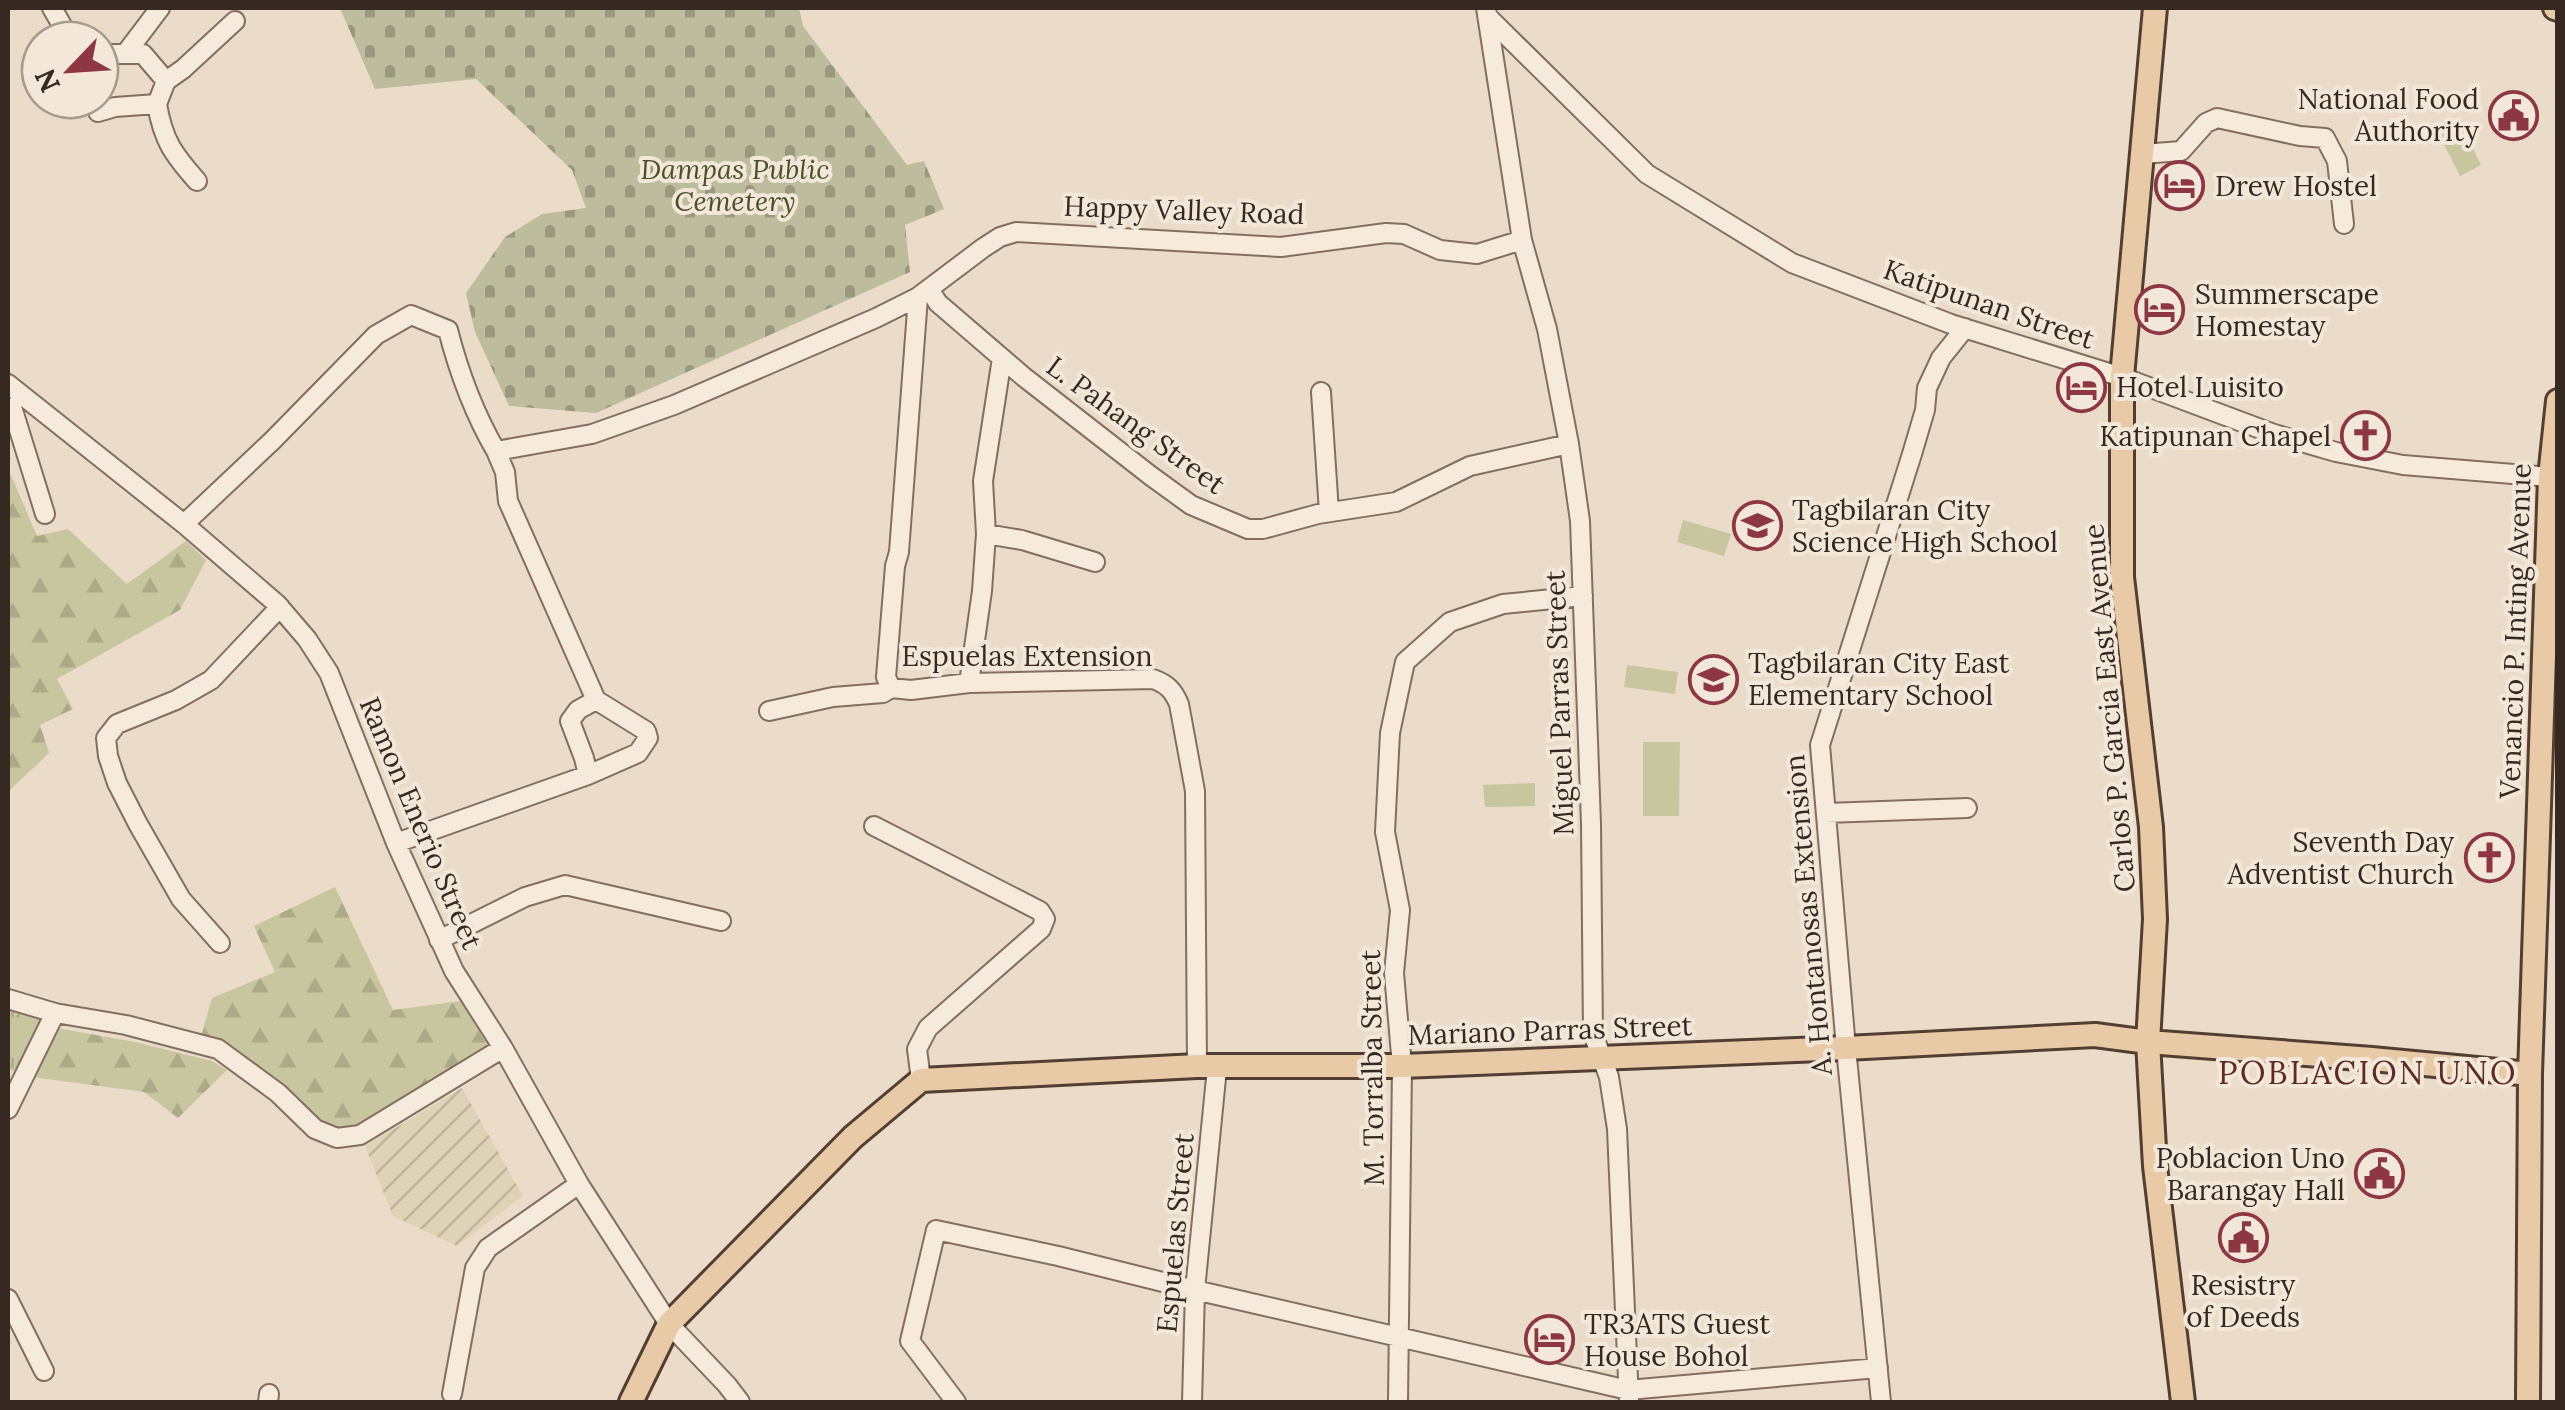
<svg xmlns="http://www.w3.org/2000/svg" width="2565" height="1410" font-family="Lora,serif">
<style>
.farmland{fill:url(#farmland-furrows)}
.grass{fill:url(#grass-tufts)}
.forest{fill:url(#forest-firs)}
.cemetery{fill:url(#cemetery-stones)}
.pitch{fill:#c7c69e}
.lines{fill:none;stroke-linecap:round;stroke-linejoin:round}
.minor-casing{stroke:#846e60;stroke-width:22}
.major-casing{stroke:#523e33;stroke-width:28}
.minor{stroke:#f5eadb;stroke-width:18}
.major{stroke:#e8caa6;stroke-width:22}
.labels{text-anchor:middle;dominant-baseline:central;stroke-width:8;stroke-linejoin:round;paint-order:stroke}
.poi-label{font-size:28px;fill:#362921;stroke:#f2e7d8;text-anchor:start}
.park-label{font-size:28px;font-style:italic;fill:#4c502a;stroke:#f2e7d8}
.street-label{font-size:28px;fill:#362921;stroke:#f2e7d8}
.quarter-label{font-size:32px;letter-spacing:2.5px;fill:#5e2a26;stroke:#f2e7d8}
</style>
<defs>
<pattern id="farmland-furrows" width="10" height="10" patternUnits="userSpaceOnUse" patternTransform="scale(2.5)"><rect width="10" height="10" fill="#ded3b7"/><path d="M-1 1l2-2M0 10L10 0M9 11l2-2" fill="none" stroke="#bfb59d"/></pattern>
<pattern id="grass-tufts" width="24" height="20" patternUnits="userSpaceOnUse" patternTransform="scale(2.5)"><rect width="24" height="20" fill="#c7c69e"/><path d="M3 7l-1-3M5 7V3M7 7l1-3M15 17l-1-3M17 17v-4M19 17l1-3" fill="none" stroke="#acaa88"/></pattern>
<pattern id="forest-firs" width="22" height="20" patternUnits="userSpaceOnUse" patternTransform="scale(2.5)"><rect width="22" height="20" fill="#c7c69e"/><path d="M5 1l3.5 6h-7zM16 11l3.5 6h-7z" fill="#acaa88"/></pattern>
<pattern id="cemetery-stones" width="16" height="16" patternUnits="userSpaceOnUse" patternTransform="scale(2.5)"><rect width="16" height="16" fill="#bdbc9c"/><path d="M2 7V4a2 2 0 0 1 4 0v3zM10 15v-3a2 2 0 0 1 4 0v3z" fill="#9a997f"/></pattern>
</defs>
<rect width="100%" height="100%" fill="#eadcc9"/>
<path class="farmland" d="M 462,1088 L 523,1196 L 457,1246 L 393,1216 L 365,1146 Z"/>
<path class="grass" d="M 8,1010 L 43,1019 L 18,1073 L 8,1069 Z"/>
<path class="forest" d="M 11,475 L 37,536 L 68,529 L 127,584 L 186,541 L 206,560 L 180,610 L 57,679 L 73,709 L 40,725 L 49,753 L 8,792 L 8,476 Z
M 335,887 L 393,1010 L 461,1001 L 489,1048 L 361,1125 L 337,1130 L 318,1122 L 281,1083 L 223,1043 L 201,1036 L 212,998 L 275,972 L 254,926 Z
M 57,1028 L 135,1042 L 212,1061 L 227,1070 L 178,1118 L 144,1092 L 32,1077 Z"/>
<path class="cemetery" d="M 340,8 L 799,8 L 803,26 L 907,165 L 924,161 L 944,209 L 905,225 L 910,272 L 596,413 L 509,406 L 475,332 L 466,293 L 505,237 L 542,214 L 586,208 L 572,170 L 476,79 L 375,89 Z"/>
<path class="pitch" d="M 2458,118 L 2481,165 L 2460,176 L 2436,129 Z
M 1683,520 L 1731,534 L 1724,556 L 1677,542 Z
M 1627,665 L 1678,672 L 1675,694 L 1624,687 Z
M 1643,742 L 1680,742 L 1679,816 L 1643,816 Z
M 1535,783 L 1535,806 L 1485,807 L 1483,785 Z"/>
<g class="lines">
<defs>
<path id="minor" d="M 52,8 L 63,27 L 78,40
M 1486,8 L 1522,240 L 1547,329 L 1569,444 L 1580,521 L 1591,824 L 1593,1034 L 1609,1077 L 1617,1129 L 1629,1402
M 1489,18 L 1647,174 L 1792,263 L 1951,324 L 2122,377 L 2274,434 L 2336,452 L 2403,465 L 2550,477
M 126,53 L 160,8
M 100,54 L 143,54 L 166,81
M 157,104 L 166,81 L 183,69 L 235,21
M 98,112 L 115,107 L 157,104 C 163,140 173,154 197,181
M 2142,154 L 2181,151 L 2206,123 L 2217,118 L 2300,136 L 2325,138 L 2337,161 L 2344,224
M 929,289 L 938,303 L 1024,377 L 1151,476 L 1191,505 L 1248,529 L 1263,529 L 1318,514 L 1396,502 L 1470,466 L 1569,444
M 918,297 L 899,552 L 895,566 L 886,677 L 891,688 L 911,690 L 969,683 L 1153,679 C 1167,684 1173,690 1179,704 L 1195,791 L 1197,1066
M 8,384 L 184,524 L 277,604 L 307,639 L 329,673 L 396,843 L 454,971 L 503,1048 L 579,1184 L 669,1324 L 727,1385 L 740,1402
M 1321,392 L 1329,512
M 12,407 L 45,514
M 184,524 L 272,441 L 376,335 L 411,315 L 448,330 C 459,373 474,413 496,451 L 592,434 L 674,405 L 876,318 L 918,297 L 983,248 L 1000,237 L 1016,232 L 1281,247 L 1386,233 L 1404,234 L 1440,250 L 1477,254 L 1522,240
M 986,534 L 983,481 L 1002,358
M 969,683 L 982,591 L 986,534 L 1022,540 L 1095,562
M 769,711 L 833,697 L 883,693 L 891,688
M 588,775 L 638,753 L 648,738 L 646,731 L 596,700
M 1826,813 L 1967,808
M 874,826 L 1040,911 L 1045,919 L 1041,929 L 928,1028 L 917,1049 L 921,1080
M 396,843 L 588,775 L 584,758 L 570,721 L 578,710 L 596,700 L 508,501 L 505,472 L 496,451
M 439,940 L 525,897 L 565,885 L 721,921
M 220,943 L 181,899 L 138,824 L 117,783 L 108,756 L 106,738 L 117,724 L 176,700 L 211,680 L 280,607
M 8,999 L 55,1013 L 126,1025 L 218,1049 L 278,1093 L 315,1129 L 337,1138 L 360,1135 L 503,1048
M 8,1109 L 55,1013
M 8,1299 L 44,1371
M 452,1394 L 475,1268 L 488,1248 L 579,1184
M 268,1402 L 269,1394
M 956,1402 L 910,1341 L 936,1230 L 1058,1256 L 1195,1290 L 1628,1390 L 1878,1368
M 1192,1402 L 1195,1290 L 1217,1068
M 1398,1402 L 1402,1066 L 1394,973 L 1400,910 L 1385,832 L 1390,733 L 1405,662 L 1450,622 L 1503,604 L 1583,596
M 1881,1402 L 1846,1048 L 1820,745 L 1912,454 L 1925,410 L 1927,388 L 1941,358 L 1965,328"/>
<path id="major" d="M 2155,8 L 2122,377 L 2122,577 L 2151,827 L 2155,919 L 2148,1042 L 2155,1166 L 2183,1402
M 2555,8 L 2558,9
M 631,1402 L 669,1324 L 853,1137 L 921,1080 L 1197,1066 L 1402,1066 L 1846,1048 L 2095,1035 L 2148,1042 L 2372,1059 L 2530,1074
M 2528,1402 L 2530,1074 L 2550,477 L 2558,401"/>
</defs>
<use href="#minor" class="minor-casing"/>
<use href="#major" class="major-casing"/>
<use href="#minor" class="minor"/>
<use href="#major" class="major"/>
</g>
<defs>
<symbol id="civic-ring" viewBox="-11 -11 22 22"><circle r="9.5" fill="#f2e7d8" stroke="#8c3743" stroke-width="1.5"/><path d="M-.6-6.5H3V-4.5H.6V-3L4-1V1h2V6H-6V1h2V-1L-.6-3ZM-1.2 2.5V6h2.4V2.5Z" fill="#8c3743"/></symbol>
<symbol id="hotel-ring" viewBox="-11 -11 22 22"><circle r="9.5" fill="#f2e7d8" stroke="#8c3743" stroke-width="1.5"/><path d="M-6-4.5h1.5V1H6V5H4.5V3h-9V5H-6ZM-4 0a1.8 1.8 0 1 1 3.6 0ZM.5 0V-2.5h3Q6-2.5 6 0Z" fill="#8c3743"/></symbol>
<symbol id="church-ring" viewBox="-11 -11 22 22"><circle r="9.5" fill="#f2e7d8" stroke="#8c3743" stroke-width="1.5"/><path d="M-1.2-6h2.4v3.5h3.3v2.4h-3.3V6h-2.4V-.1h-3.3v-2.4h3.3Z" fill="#8c3743"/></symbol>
<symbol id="school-ring" viewBox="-11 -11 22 22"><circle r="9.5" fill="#f2e7d8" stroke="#8c3743" stroke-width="1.5"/><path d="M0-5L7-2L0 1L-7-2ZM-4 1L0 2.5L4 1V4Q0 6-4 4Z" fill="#8c3743"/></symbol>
</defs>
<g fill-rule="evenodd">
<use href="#civic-ring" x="2486" y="88" width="55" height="55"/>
<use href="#hotel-ring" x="2152" y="158" width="55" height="55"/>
<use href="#hotel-ring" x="2132" y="282" width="55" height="55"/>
<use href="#hotel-ring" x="2054" y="360" width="55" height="55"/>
<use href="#church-ring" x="2338" y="408" width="55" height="55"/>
<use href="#school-ring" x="1730" y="498" width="55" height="55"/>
<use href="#school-ring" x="1686" y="652" width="55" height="55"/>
<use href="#church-ring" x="2462" y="830" width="55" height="55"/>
<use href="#civic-ring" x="2352" y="1146" width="55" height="55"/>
<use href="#civic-ring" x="2216" y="1210" width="55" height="55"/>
<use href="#hotel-ring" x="1522" y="1312" width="55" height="55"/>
</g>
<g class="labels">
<g class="poi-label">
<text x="2479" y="99" text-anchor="end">National Food<tspan x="2479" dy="32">Authority</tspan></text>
<text x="2215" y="186">Drew Hostel</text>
<text x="2195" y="294">Summerscape<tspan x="2195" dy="32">Homestay</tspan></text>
<text x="2116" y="387">Hotel Luisito</text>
<text x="2331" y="436" text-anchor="end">Katipunan Chapel</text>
<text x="1792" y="510">Tagbilaran City<tspan x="1792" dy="32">Science High School</tspan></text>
<text x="1748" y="663">Tagbilaran City East<tspan x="1748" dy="32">Elementary School</tspan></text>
<text x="2454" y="842" text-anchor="end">Seventh Day<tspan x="2454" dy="32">Adventist Church</tspan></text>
<text x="2345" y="1158" text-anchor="end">Poblacion Uno<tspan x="2345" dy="32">Barangay Hall</tspan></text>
<text x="2243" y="1285" text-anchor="middle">Resistry<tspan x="2243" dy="32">of Deeds</tspan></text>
<text x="1584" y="1324">TR3ATS Guest<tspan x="1584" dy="32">House Bohol</tspan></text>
</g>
<g class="park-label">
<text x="735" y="169">Dampas Public<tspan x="735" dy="32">Cemetery</tspan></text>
</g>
<g class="street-label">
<text transform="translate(1184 210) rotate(2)">Happy Valley Road</text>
<text transform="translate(1989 304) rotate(19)">Katipunan Street</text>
<text transform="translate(1136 425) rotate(36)">L. Pahang Street</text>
<text transform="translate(2515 631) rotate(-88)">Venancio P. Inting Avenue</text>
<text x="1027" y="656">Espuelas Extension</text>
<text transform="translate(1559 703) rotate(-92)">Miguel Parras Street</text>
<text transform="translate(2109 708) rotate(-95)">Carlos P. Garcia East Avenue</text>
<text transform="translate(421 823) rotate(67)">Ramon Enerio Street</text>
<text transform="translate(1808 915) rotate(-95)">A. Hontanosas Extension</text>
<text transform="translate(1550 1030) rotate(-2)">Mariano Parras Street</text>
<text transform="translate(1372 1068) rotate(-91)">M. Torralba Street</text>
<text transform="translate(1175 1233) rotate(-85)">Espuelas Street</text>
</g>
<g class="quarter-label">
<text x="2368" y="1072">POBLACION UNO</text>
</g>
</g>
<rect width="2565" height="1410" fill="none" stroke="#362921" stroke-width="20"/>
<g transform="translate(70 70) rotate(245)"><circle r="48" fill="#f2e7d8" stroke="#a79b8f" stroke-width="2.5"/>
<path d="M0-8L18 38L0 25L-18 38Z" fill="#8c3743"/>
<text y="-15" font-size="28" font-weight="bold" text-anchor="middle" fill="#362921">N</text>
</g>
</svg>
